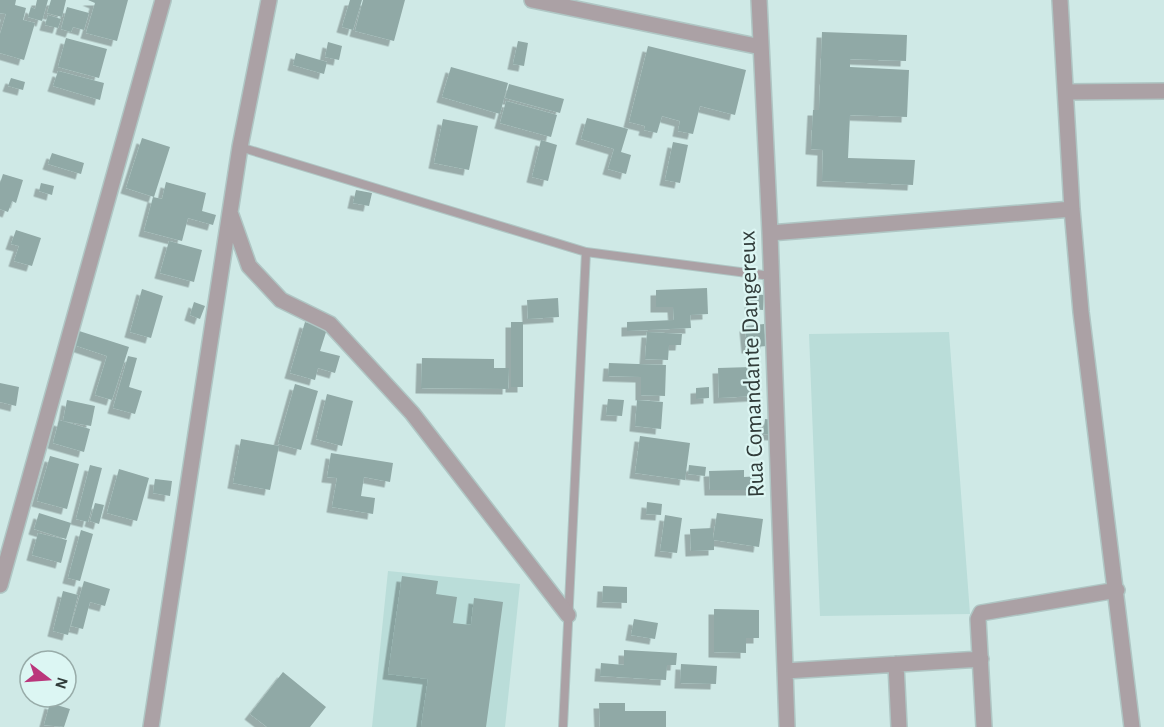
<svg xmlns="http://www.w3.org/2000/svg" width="1164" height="727" font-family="'Alegreya Sans',sans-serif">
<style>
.built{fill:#baddd9}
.building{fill:#90a9a6;filter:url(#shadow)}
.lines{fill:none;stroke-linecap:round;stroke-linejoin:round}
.service-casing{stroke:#afc6c4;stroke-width:10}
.minor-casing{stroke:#afc6c4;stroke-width:18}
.service{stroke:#aba1a5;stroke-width:8}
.minor{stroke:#aba1a5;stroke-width:15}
.labels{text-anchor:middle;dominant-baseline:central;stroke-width:4.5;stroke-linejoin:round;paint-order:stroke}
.street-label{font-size:24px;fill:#313c3a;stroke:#dcf6f3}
</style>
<defs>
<filter id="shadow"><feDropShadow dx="-5.5" dy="5.5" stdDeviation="0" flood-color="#0004"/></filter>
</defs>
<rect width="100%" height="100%" fill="#cfe9e6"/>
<path class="built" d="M 949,332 L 970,614 L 820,616 L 809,334 Z
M 388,571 L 520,584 L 505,727 L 372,727 Z"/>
<path class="building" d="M 0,0 L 16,0 L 15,5 L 26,8 L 23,20 L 35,23 L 24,60 L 0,53 L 0,34 L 6,14 L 0,13 Z
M 37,0 L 48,0 L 42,21 L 28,17 L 31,7 L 35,9 Z
M 51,0 L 66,0 L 62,17 L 47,13 Z
M 88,0 L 128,0 L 117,41 L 86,33 L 95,3 Z
M 350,0 L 362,0 L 353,30 L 342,27 Z
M 363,0 L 405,0 L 394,41 L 355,31 Z
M 67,7 L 89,13 L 84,30 L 73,27 L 71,32 L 61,29 Z
M 48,15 L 61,19 L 58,28 L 45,25 Z
M 822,32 L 907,35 L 906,61 L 850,59 L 850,67 L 909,70 L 907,117 L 850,115 L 848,158 L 915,160 L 913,185 L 822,181 L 823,150 L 811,149 L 813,110 L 819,110 Z
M 66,38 L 107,49 L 99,78 L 58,67 Z
M 518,41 L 528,43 L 524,66 L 513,64 Z
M 328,42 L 342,46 L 339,60 L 325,57 Z
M 648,46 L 746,70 L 735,115 L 700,106 L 693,134 L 678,131 L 680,121 L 662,116 L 657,133 L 644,130 L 645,126 L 629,122 Z
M 296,53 L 327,62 L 324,74 L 293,65 Z
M 451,67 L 508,83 L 500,114 L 442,97 Z
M 58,71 L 104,83 L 100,100 L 53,86 Z
M 11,78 L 25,82 L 23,90 L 8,86 Z
M 509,84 L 564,99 L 560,113 L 505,98 Z
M 506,101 L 557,115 L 551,137 L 500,123 Z
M 587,118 L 628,129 L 621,152 L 631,155 L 626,174 L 608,169 L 614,149 L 581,139 Z
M 443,119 L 478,126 L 469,170 L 434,163 Z
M 142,138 L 170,147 L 154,197 L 126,188 Z
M 541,140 L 557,145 L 548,181 L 532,177 Z
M 673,142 L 688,145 L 680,183 L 665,180 Z
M 52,153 L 84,163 L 81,174 L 48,164 Z
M 3,174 L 23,180 L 16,203 L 12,201 L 8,212 L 0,209 L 0,183 Z
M 166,182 L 206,193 L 202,211 L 216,215 L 213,225 L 188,218 L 182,241 L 144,231 L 153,197 L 162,199 Z
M 41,183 L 54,186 L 52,195 L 39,191 Z
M 356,190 L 372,193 L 369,206 L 353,203 Z
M 16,230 L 41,238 L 32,266 L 14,261 L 19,246 L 11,244 Z
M 169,241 L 202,250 L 194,282 L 160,273 Z
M 707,288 L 708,314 L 690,315 L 691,328 L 627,331 L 627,322 L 674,320 L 673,307 L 656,307 L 656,290 Z
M 142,289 L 163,296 L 151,338 L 130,332 Z
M 751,294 L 764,295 L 763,310 L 750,309 Z
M 558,298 L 559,317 L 528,319 L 527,300 Z
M 194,302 L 205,306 L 200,319 L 190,315 Z
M 305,322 L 327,329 L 320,351 L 340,356 L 335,373 L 318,368 L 315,380 L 290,373 Z
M 511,322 L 523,322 L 523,387 L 511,387 Z
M 764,324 L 766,346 L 747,348 L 745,326 Z
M 76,330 L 129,347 L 112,400 L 95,395 L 107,356 L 71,344 Z
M 647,332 L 682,334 L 681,345 L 669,345 L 668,360 L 645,359 Z
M 128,356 L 137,358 L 129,387 L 142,391 L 135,414 L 113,408 Z
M 422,358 L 494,359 L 494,368 L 509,368 L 508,389 L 421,388 Z
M 609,363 L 666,365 L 665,396 L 641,395 L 641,377 L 608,376 Z
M 752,367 L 754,396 L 719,398 L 718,368 Z
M 0,383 L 19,387 L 16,406 L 0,402 Z
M 295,384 L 318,391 L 301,450 L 278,444 Z
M 709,387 L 709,398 L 696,399 L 696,388 Z
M 327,394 L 353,401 L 342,446 L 316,439 Z
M 608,399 L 624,400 L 622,416 L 606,415 Z
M 67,400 L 95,406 L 91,426 L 63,421 Z
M 637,400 L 663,402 L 661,429 L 635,426 Z
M 765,419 L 776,420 L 774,435 L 763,434 Z
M 59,420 L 90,429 L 84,452 L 53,443 Z
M 640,436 L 690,443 L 685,480 L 635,473 Z
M 241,439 L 279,446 L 270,490 L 233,483 Z
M 331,453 L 393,463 L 390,482 L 364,477 L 361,496 L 375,498 L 373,514 L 332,507 L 337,478 L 327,477 Z
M 50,456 L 79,464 L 67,509 L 37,501 Z
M 90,465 L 102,468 L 88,522 L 76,519 Z
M 689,465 L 706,467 L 705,476 L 688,474 Z
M 119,469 L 149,478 L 137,521 L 107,513 Z
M 744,470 L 744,477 L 760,476 L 760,490 L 710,490 L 709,471 Z
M 155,479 L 172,481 L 170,496 L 153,493 Z
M 647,502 L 662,504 L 661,515 L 646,514 Z
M 95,503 L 104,505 L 99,524 L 90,521 Z
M 39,513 L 71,523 L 66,539 L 34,529 Z
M 717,513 L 763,519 L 759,547 L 714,540 L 714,550 L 691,551 L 690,529 L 713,528 L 713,539 Z
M 665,515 L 682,518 L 677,553 L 660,551 Z
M 81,530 L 93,534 L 80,581 L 68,578 Z
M 38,533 L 67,540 L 61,563 L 32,555 Z
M 402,576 L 438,581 L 436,594 L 457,597 L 453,623 L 471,625 L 474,598 L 503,602 L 486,727 L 421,727 L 428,679 L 388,674 Z
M 84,581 L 110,589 L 105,606 L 90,602 L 83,629 L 71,626 Z
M 603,586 L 627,587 L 627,603 L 602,602 Z
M 63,591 L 78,595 L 68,635 L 53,631 Z
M 714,609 L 759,610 L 759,638 L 746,638 L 746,653 L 714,652 Z
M 634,619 L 658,623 L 655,639 L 631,635 Z
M 624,650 L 677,653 L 676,665 L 667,665 L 666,680 L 600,676 L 601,663 L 624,665 Z
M 681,664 L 717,666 L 716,684 L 680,683 Z
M 283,672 L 326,707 L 310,727 L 267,727 L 250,714 Z
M 50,703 L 70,709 L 64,727 L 44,725 Z
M 599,703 L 625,703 L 625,711 L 666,711 L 666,727 L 600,727 Z"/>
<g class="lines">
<defs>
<path id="service" d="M 240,147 L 586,252 L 771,276
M 563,727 L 586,252"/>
<path id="minor" d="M 532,0 L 761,47
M 759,0 L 770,233 L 787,727
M 1060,0 L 1072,209 L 1081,312 L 1132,727
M 1067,92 L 1164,91
M 231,215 L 249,266 L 281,300 L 330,324 L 412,413 L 568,615
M 770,233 L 1072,209
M 0,585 L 163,0
M 896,664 L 899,727
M 785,671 L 981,659
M 151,727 L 240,147 L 269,0
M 984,727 L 978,619 L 981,613 L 1117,590"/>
</defs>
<use href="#service" class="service-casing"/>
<use href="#minor" class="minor-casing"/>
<use href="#service" class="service"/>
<use href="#minor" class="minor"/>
</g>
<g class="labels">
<g class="street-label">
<text transform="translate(752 364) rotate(-92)">Rua Comandante Dangereux</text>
</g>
</g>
<g transform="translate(48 679) rotate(107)"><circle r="28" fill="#dcf6f3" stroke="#98aca9" stroke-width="1.5"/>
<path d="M0-4.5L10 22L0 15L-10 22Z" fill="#ba367b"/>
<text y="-9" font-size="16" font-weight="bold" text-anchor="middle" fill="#313c3a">N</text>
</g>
</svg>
